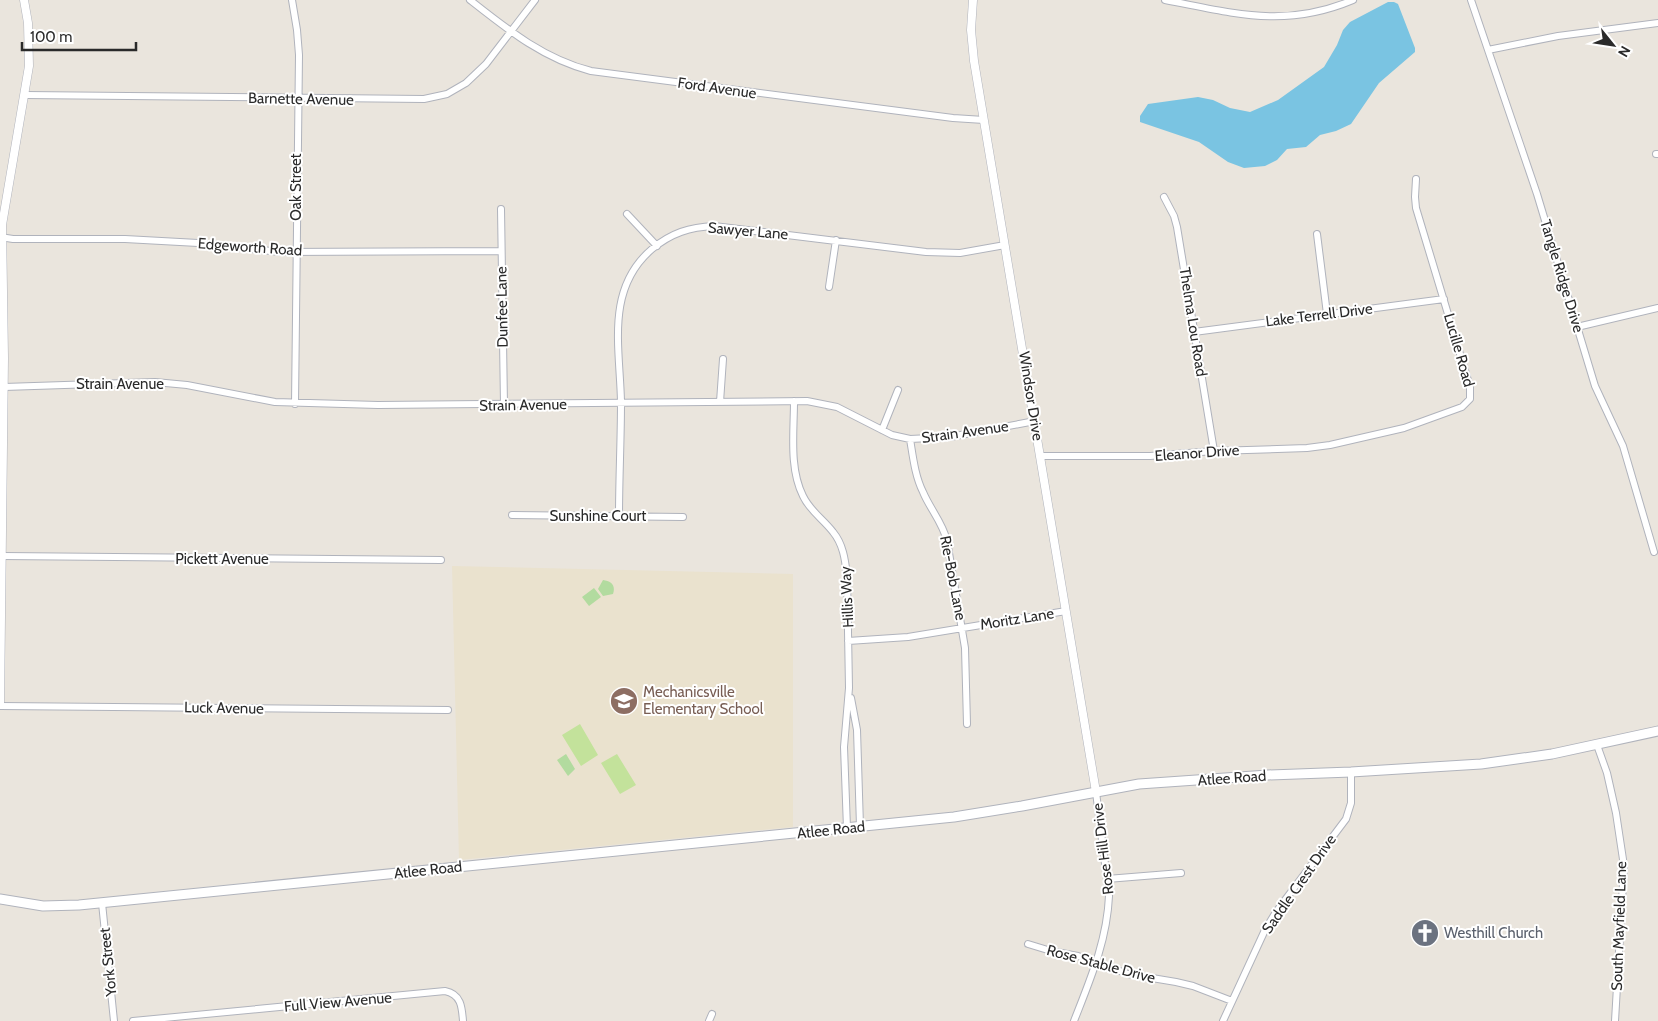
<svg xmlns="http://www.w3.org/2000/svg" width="1658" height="1021" font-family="Cabin,sans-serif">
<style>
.education{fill:#eae2ce}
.green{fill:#b2db9f}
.pitch{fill:#c3e29b}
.water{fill:#7ac4e2}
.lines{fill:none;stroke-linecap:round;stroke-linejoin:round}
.minor-casing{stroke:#b0b3bc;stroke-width:8}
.tertiary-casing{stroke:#b0b3bc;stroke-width:9}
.secondary-casing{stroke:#b0b3bc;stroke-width:11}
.minor{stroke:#fff;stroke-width:6}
.tertiary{stroke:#fff;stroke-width:8}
.secondary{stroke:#fff;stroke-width:9}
.labels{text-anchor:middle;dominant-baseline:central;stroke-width:4;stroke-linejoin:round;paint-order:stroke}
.street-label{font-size:15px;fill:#2a2a2a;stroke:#fff}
.education-label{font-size:15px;fill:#785e54;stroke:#fff;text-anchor:start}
.worship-label{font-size:15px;fill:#5b616d;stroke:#fff;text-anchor:start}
</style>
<rect width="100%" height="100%" fill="#eae5dd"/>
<path class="education" d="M 452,566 L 793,574 L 793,827 L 459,860 Z"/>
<path class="green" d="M 603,580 C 611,581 616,585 613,594 L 603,596 L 598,589 Z
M 594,588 L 601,597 L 589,606 L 582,597 Z
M 566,754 L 575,769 L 568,776 L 557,760 Z"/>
<path class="pitch" d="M 580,724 L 598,755 L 581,766 L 562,735 Z
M 617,754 L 636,785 L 620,794 L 601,763 Z"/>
<path class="water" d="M 1388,2 L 1394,2 L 1398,4 L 1415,48 L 1415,52 L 1379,83 L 1351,124 L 1336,131 L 1320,135 L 1306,147 L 1287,149 L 1277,160 L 1265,166 L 1244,168 L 1228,162 L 1199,142 L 1140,122 L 1140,116 L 1148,104 L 1198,97 L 1213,100 L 1230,108 L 1250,112 L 1278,100 L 1324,67 L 1337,45 L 1343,30 L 1350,22 Z"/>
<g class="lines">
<defs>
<path id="minor" d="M 292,0 L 297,30 L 299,55 L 295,404
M 470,0 C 508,30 544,59 591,71 L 953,118 L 984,120
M 1165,0 C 1234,13 1284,29 1353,0
M 1471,0 L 1537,194 L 1595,386 L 1623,446 L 1654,552
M 1488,50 L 1558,36 L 1658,23
M 25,95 L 424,99 L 447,94 L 466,83 L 486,64 L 535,0
M 1656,154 L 1658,154
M 1164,197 L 1174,216 L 1177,227 L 1214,451
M 501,209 L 504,405
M 627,214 L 657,246
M 1317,234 L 1327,314
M 0,237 L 13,239 L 125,239 L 198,243 L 280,252 L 501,251
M 829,287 L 836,240
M 1577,327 L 1658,308
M 1194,332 L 1444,299
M 4,387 L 155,382 L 187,385 L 275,402 L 378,405 L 807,401 L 837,407 L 892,435 L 910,439 L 950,437 L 1035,421
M 794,401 C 794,432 789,468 803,496 C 810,511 823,519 833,532 C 843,544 845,559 847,575 L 849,688 L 844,747 L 847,828
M 720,402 L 723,359
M 882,430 L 898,390
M 910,439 C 913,457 915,476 923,492 C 930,509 943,523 947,541 L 965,648 L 967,724
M 1041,456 L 1150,456 L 1214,451 L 1307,448 L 1330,445 L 1404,428 L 1462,407 L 1470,399 L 1470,387 L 1416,208 L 1415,197 L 1416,179
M 512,515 L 683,517
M 619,516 C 619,478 621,440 621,402 C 620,348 605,289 652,249 C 671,233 690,227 714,226 L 926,252 L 960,253 L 1005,245
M 2,556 L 441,560
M 848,641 L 908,637 L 1066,611
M 851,698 L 857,730 L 860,826
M 0,706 L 448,710
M 1597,745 L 1607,773 L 1616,813 L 1624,866 L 1615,1021
M 1107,879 L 1181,873
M 102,903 L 114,1021
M 1028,944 L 1051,951 L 1078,956 L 1128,974 L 1176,982 L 1193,986 L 1232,1001
M 133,1021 L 445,991 C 461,994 462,1007 463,1021
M 709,1021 L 712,1014
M 1074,1021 C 1090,980 1107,941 1109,896 L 1096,792
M 1223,1021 L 1265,930 L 1276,912 L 1346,819 L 1351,803 L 1351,772"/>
<path id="tertiary" d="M 973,0 L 971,30 L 974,61 L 1096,792
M 0,703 L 4,358 L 2,225 L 29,66 L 28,23 L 24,0"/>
<path id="secondary" d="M 0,899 L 43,906 L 79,905 L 954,817 L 1022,806 L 1139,784 L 1268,775 L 1351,772 L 1481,764 L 1552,754 L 1658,731"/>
</defs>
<use href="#minor" class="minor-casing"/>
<use href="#tertiary" class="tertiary-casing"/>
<use href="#secondary" class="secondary-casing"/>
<use href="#minor" class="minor"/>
<use href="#tertiary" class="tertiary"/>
<use href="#secondary" class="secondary"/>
</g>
<defs>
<symbol id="school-disc" viewBox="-11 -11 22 22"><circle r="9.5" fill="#8d6e63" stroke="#fff"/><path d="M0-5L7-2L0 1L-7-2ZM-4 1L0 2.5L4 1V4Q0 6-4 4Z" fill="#fff"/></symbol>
<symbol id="church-disc" viewBox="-11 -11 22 22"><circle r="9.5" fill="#6b7280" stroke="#fff"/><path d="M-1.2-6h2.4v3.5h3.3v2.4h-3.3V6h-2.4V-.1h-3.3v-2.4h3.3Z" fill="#fff"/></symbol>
</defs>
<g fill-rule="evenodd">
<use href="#school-disc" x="608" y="685" width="32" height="32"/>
<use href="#church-disc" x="1409" y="917" width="32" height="32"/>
</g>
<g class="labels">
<g class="street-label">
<text transform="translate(717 88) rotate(8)">Ford Avenue</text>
<text transform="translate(301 99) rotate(1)">Barnette Avenue</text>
<text transform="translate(296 187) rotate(-90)">Oak Street</text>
<text transform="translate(748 231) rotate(5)">Sawyer Lane</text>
<text transform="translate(250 247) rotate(4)">Edgeworth Road</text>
<text transform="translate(1562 276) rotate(73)">Tangle Ridge Drive</text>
<text transform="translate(502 307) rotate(-91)">Dunfee Lane</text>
<text transform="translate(1319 315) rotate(-7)">Lake Terrell Drive</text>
<text transform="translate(1193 322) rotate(81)">Thelma Lou Road</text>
<text transform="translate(1459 350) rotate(74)">Lucille Road</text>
<text x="120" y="384">Strain Avenue</text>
<text transform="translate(1031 396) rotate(81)">Windsor Drive</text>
<text transform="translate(523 405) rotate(-1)">Strain Avenue</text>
<text transform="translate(965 432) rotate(-8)">Strain Avenue</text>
<text transform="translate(1197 453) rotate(-4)">Eleanor Drive</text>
<text x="598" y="516">Sunshine Court</text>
<text x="222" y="559">Pickett Avenue</text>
<text transform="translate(953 578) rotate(79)">Rie-Bob Lane</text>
<text transform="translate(847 597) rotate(-93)">Hillis Way</text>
<text transform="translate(1017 619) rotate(-9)">Moritz Lane</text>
<text transform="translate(224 708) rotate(1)">Luck Avenue</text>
<text transform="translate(1232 778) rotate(-4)">Atlee Road</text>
<text transform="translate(831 830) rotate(-6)">Atlee Road</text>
<text transform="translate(1103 849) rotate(-97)">Rose Hill Drive</text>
<text transform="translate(428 870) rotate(-6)">Atlee Road</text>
<text transform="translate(1299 884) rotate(-55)">Saddle Crest Drive</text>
<text transform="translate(1619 926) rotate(-88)">South Mayfield Lane</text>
<text transform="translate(108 962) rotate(-96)">York Street</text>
<text transform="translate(1101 964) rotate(15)">Rose Stable Drive</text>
<text transform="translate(338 1002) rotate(-5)">Full View Avenue</text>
</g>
<g class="education-label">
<text x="643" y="692">Mechanicsville<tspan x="643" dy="17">Elementary School</tspan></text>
</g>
<g class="worship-label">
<text x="1444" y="933">Westhill Church</text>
</g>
</g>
<g transform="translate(1613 45) rotate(120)" stroke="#ffffff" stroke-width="4" paint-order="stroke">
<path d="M0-4L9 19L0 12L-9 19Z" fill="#2a2a2a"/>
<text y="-8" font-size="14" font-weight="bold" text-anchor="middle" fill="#2a2a2a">N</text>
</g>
<path d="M22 42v8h114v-8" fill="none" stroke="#2a2a2a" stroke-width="2.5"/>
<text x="30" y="42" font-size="15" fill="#2a2a2a" stroke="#ffffff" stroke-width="4" paint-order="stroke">100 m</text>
</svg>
